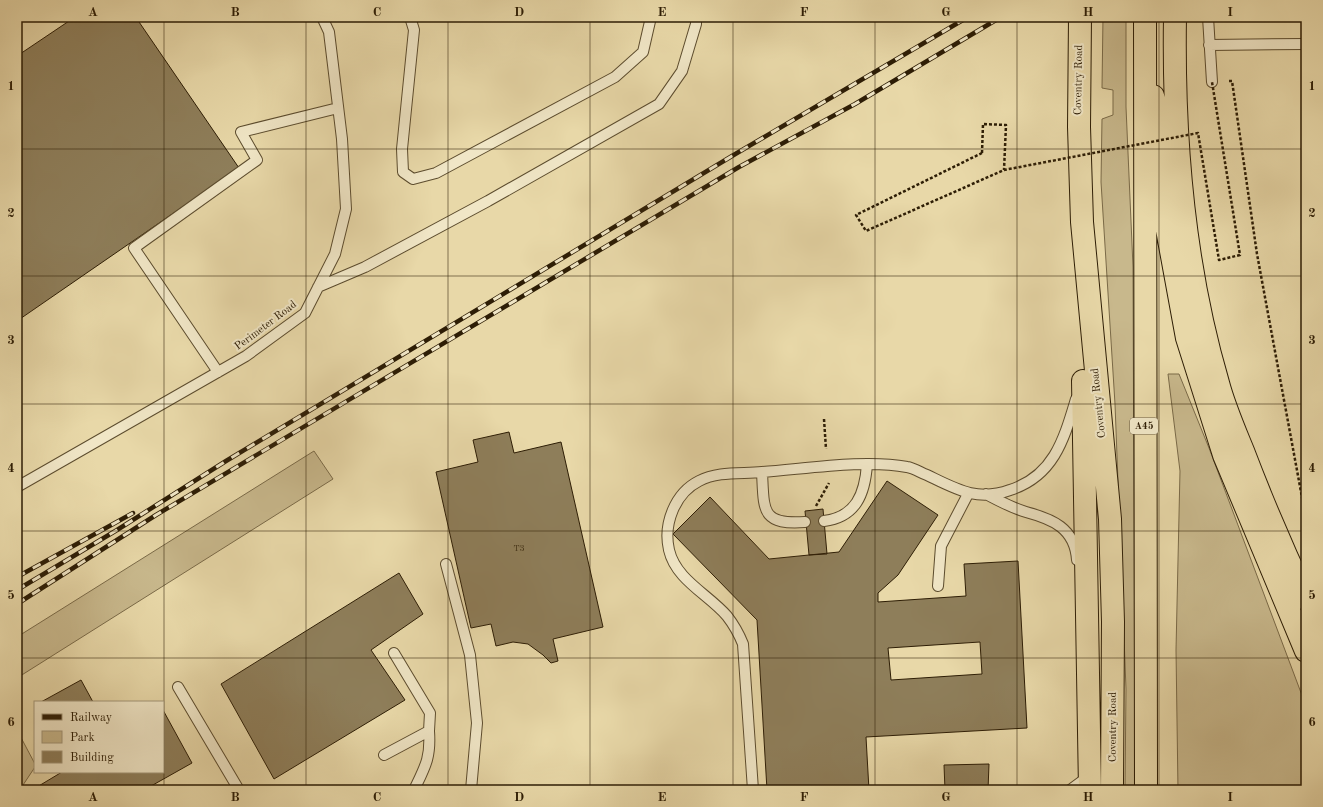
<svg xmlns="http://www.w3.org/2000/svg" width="1323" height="807" font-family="'Old Standard TT',serif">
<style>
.green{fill:#c8b88c;stroke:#7a6a48}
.building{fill:#8e7e5a;stroke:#2d1d05;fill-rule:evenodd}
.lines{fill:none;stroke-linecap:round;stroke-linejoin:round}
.lane-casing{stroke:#5c4c2e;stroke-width:12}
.highway-casing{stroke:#2d1d05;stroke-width:24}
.path{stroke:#2d1d05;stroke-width:2.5;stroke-dasharray:3 2;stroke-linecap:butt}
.lane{stroke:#f0e6c6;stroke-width:10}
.highway{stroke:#e8d8a8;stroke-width:22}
.rail-casing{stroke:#2d1d05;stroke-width:4.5}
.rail{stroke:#f0e6c6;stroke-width:3;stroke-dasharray:9;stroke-linecap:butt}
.path-bridge{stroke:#2d1d05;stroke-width:2.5;stroke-dasharray:3 2;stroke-linecap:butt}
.grid{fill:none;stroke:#2d1d05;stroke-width:1;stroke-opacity:0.55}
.labels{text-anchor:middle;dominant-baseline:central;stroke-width:4;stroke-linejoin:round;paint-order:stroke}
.number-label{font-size:9px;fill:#45351a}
.shield{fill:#f0e6c6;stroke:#68593f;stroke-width:1}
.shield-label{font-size:10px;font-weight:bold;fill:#2d1d05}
.street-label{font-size:11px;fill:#2d1d05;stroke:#f0e6c6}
.neatline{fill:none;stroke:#2d1d05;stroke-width:1.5}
.grid-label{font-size:13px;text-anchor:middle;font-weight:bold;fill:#2d1d05}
</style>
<rect width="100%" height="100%" fill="#e8d8a8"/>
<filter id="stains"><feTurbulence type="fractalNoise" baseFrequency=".005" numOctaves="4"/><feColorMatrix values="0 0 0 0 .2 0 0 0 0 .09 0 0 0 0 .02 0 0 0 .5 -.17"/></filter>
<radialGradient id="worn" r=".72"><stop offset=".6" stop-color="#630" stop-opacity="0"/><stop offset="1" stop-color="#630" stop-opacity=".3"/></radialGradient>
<path class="green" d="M 1103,17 L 1126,17 L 1126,107 L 1133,267 L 1135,790 L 1125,790 L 1126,689 L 1115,404 L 1101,182 L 1102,119 L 1113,115 L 1113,90 L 1102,88 Z
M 1168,374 L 1179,374 L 1209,448 L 1306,706 L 1306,790 L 1178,790 L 1176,650 L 1180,471 Z
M 314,451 L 333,479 L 17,678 L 17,637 Z
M 17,730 L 35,764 L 35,767 L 21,788 L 22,790 L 17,790 Z"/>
<path class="building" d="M 75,17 L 140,17 L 137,19 L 239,168 L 17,321 L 17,56 Z
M 509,432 L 514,453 L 561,442 L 603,627 L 553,639 L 558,661 L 551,663 L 543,655 L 528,644 L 513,642 L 496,646 L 491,624 L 471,628 L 436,472 L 478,462 L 473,440 Z
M 887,481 L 938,515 L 898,575 L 878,593 L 878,602 L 966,596 L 964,564 L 1018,561 L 1027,728 L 866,737 L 869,790 L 767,790 L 757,620 L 673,534 L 710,497 L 769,559 L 839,552 ZM 980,642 L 982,674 L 891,680 L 888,648 Z
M 823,509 L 827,554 L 809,555 L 805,511 Z
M 399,573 L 423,614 L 371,650 L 405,700 L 274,779 L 221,684 Z
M 81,680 L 93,702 L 41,702 Z
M 163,710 L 192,763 L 144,790 L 32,790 L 62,772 L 163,772 Z
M 989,764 L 988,790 L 945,790 L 944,765 Z"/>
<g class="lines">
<defs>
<path id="lane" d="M 410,17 L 414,30 L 402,149 L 403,172 L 413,179 L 436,173 L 615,77 L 643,52 L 651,17
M 1208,17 L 1212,82
M 1209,45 L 1306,44
M 318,287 L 365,267 L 488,201 L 659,104 L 682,71 L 696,24 L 696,17
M 218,372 L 134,248 L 257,160 L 241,132 L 338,108
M 762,472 C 764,511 761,525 805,522
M 17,487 L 246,356 L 305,313 L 335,254 L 346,209 L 342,139 L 329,32 L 322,17
M 986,494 C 999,501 1012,508 1026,512 C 1052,519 1075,528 1077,560
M 824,521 C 856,517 865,494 867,464
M 446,564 L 470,655 L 477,723 L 471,790
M 938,586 L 941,546 L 968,494
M 178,687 L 239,790
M 384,755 L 429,731 L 430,713 L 394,653
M 414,790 C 425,767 431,758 429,731
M 753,790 L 743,644 C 739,634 734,625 727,616 C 708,594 676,580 669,550 C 663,524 675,493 699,481 C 718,471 741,474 762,472 C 805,469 865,459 907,467 C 914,468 921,473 927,475 C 956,489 977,502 1010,490 C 1054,476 1064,439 1076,399
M 1070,790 L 1089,776"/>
<path id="highway" d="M 1080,17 L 1079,127 L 1082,222 L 1110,519 L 1113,622 L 1112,790
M 1145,17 L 1146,790
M 1175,17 C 1173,140 1183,264 1218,383 C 1224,406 1234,429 1243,451 C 1262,501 1283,550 1306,599
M 1153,96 L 1162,131 L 1167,229 L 1187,338 L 1224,455 L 1306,651
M 1083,381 L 1090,790"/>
</defs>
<use href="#lane" class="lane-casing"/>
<use href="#highway" class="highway-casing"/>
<path class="path" d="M 1229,81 L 1232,81 L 1257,254 L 1306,519
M 982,153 L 983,124 L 1006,125 L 1004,170
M 824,419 L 826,449
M 816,506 L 829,483"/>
<use href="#lane" class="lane"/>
<use href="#highway" class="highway"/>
<defs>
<path id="rail" d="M 17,577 L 133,513
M 17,590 L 117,530 L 226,461 L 732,156 L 968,17
M 17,604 L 156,515 L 739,167 L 855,104 L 1001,17"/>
</defs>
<use href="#rail" class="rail-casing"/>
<use href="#rail" class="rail"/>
<path class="path-bridge" d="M 982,153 L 856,215 L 866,231 L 1004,170 L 1198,133 L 1219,260 L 1240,255 L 1212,82"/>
</g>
<path class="grid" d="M 164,17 L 164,790M 306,17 L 306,790M 448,17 L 448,790M 590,17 L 590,790M 733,17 L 733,790M 875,17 L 875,790M 1017,17 L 1017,790M 1159,17 L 1159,790M 17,149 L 1306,149M 17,276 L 1306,276M 17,404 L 1306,404M 17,531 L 1306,531M 17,658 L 1306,658"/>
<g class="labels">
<g class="number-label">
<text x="519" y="548">T3</text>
</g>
<rect class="shield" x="1130" y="418" width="28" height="16" rx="3"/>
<g class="shield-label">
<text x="1144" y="426">A45</text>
</g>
<g class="street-label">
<text transform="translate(1079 80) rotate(-89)">Coventry Road</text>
<text transform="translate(266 326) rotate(-37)">Perimeter Road</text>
<text transform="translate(1099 403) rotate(-96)">Coventry Road</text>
<text transform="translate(1113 727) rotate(-90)">Coventry Road</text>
</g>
</g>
<rect width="1323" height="807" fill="none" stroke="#e8d8a8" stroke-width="44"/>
<rect x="34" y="701" width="130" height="72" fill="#f0e6c6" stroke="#a29679"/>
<rect x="42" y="714" width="20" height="6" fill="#2d1d05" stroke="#a29679"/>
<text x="70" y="721" font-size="12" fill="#2d1d05">Railway</text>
<rect x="42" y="731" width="20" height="12" fill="#c8b88c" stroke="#a29679"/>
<text x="70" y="741" font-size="12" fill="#2d1d05">Park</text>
<rect x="42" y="751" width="20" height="12" fill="#8e7e5a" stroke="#a29679"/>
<text x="70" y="761" font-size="12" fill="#2d1d05">Building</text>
<rect x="22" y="22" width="1279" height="763" class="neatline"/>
<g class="grid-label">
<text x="93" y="16">A</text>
<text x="235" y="16">B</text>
<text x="377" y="16">C</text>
<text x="519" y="16">D</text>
<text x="662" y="16">E</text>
<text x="804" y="16">F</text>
<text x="946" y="16">G</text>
<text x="1088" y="16">H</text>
<text x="1230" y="16">I</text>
<text x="11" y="90">1</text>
<text x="1312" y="90">1</text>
<text x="11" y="217">2</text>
<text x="1312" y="217">2</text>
<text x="11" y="344">3</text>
<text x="1312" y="344">3</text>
<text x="11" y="472">4</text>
<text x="1312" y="472">4</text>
<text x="11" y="599">5</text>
<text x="1312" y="599">5</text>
<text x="11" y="726">6</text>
<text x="1312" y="726">6</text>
<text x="93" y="801">A</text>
<text x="235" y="801">B</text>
<text x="377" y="801">C</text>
<text x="519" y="801">D</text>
<text x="662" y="801">E</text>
<text x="804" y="801">F</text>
<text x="946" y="801">G</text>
<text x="1088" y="801">H</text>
<text x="1230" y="801">I</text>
</g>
<rect width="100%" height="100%" filter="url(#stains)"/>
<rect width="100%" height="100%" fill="url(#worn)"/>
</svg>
